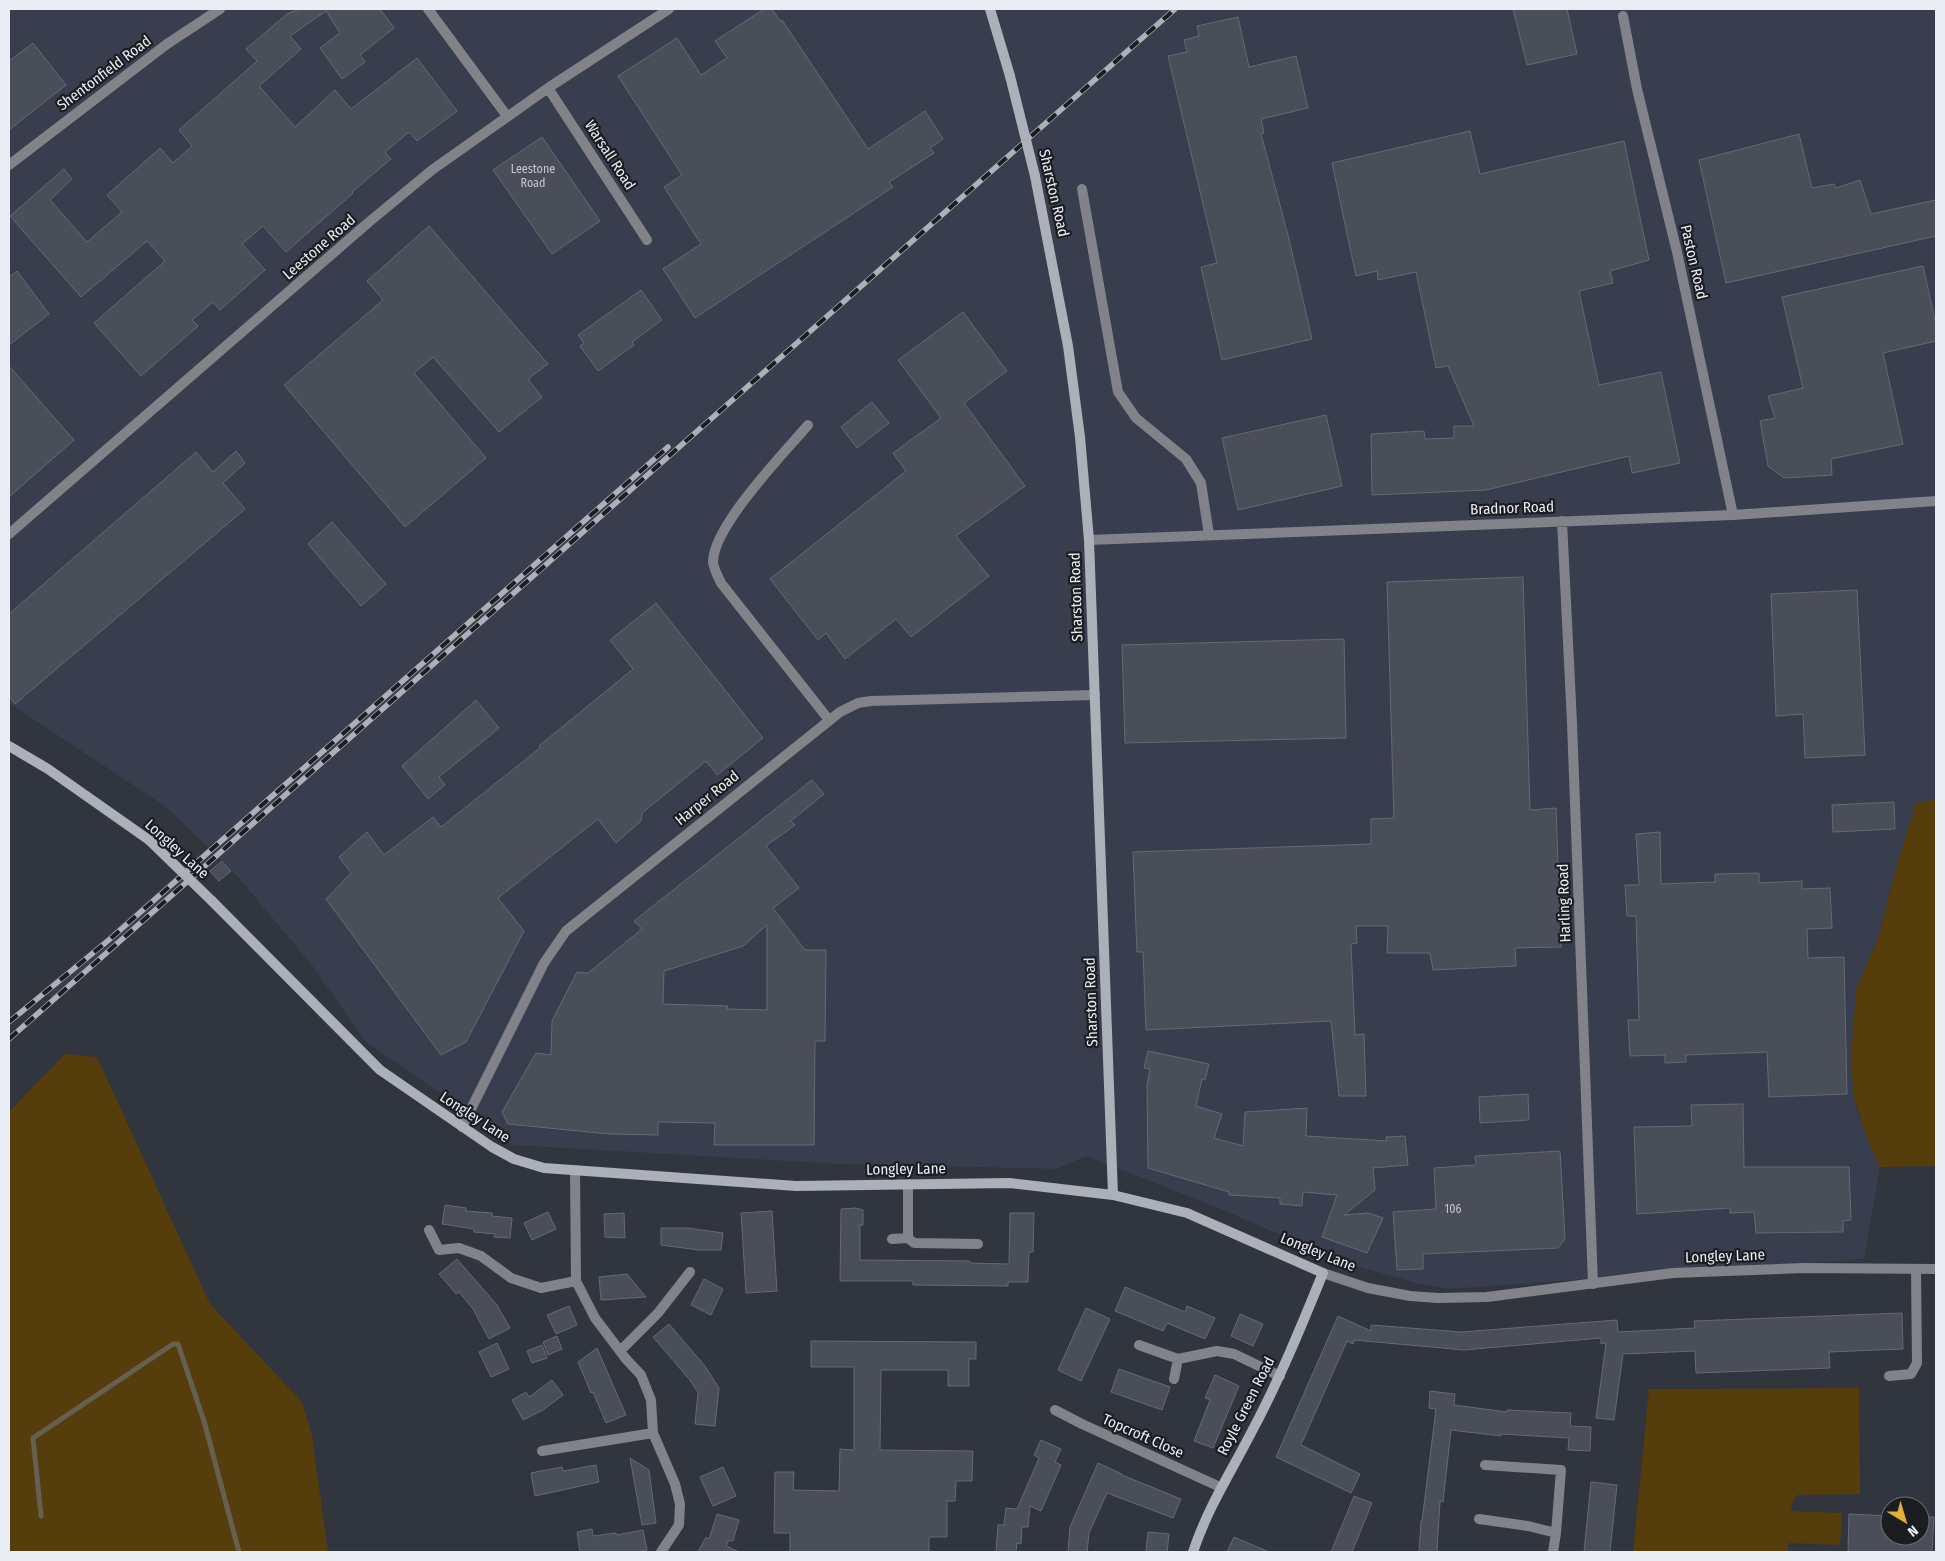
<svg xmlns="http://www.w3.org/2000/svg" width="1945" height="1561" font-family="'Fira Sans Condensed',sans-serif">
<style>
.built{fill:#383e4d}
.green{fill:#553e0b}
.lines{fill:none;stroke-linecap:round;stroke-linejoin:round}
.stream{stroke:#675f4f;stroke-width:5}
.building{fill:#4a4e58;stroke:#656974;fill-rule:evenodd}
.minor{stroke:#818388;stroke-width:10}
.tertiary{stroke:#818388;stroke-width:10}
.secondary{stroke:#acb0b8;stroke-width:10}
.rail-casing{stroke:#adb0b7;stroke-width:5.5}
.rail{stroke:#1b1d21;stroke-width:4;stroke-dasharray:11;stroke-linecap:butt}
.secondary-bridge{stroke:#acb0b8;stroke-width:10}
.labels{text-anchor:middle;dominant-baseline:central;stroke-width:4.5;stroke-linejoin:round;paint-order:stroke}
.number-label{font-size:12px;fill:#c2c5cc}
.street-label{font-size:15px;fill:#eaedf3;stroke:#1b1d21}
</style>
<rect width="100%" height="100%" fill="#31353e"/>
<path class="built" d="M 9,9 L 1936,9 L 1936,799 L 1916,804 L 1898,861 L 1878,938 L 1856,990 L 1851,1062 L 1854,1098 L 1857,1111 L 1880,1167 L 1864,1259 L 1448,1289 L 1417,1283 L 1348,1264 L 1209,1204 L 1086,1156 L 1057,1169 L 842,1164 L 512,1145 L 452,1097 L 436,1090 L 366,1042 L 312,965 L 232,870 L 220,858 L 54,1002 L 44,988 L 91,950 L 208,847 L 165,806 L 9,703 Z"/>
<path class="green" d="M 1936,799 L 1936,1166 L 1880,1167 L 1868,1141 L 1854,1098 L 1851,1062 L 1856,990 L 1878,938 L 1898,861 L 1916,803 Z
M 65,1054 L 97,1057 L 210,1304 L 302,1402 L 312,1436 L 328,1552 L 9,1552 L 9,1112 Z
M 1859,1388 L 1860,1494 L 1798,1495 L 1794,1499 L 1790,1511 L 1842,1513 L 1840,1545 L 1788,1543 L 1788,1552 L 1633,1552 L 1649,1389 Z"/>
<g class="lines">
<path class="stream" d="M 41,1516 L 33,1438 L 173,1344 L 178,1344 L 204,1421 L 239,1552"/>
</g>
<path class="building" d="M 300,9 L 380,9 L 394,28 L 360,55 L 365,62 L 342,79 L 320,48 L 340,33 L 326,11 L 290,36 L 301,49 L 259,86 L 295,127 L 335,90 L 351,109 L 417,58 L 457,111 L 417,141 L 409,132 L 385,152 L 391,159 L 352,192 L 353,193 L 286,252 L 263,226 L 242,244 L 265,270 L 220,310 L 213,302 L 192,320 L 198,326 L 141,376 L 94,323 L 165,261 L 147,241 L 81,297 L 10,216 L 64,169 L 72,179 L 50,200 L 87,242 L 122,212 L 107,195 L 160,148 L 173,163 L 192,146 L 179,130 L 257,61 L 246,49 L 287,14 Z
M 764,9 L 772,9 L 780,21 L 782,20 L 868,149 L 925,111 L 943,139 L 930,148 L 934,153 L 889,182 L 893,187 L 695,318 L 663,269 L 701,244 L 664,187 L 682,175 L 618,76 L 677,38 L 701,75 L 727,58 L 715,41 Z
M 1513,9 L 1567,9 L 1577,54 L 1527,65 Z
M 1238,17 L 1249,67 L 1296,56 L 1308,108 L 1261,119 L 1264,133 L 1261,134 L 1289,239 L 1312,339 L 1222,360 L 1201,267 L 1217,263 L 1168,56 L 1187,52 L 1184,40 L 1199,36 L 1197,26 Z
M 33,43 L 66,85 L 9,130 L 9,61 Z
M 1470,131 L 1480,174 L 1624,141 L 1649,260 L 1610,271 L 1613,283 L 1579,291 L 1599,385 L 1661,372 L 1680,463 L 1632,473 L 1629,456 L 1486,490 L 1372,495 L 1371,434 L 1424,431 L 1425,439 L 1454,438 L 1454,426 L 1474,426 L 1448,366 L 1436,368 L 1416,272 L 1378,280 L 1377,271 L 1356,276 L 1332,163 Z
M 1799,134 L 1812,188 L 1834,184 L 1836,188 L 1860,180 L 1871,214 L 1936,200 L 1936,236 L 1726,283 L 1699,160 Z
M 542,137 L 600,221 L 552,254 L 493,170 Z
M 429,226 L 548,364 L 528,379 L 542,397 L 499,432 L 433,357 L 414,373 L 486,458 L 405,527 L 284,385 L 383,300 L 367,281 Z
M 1923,266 L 1936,325 L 1936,341 L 1883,353 L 1903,444 L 1831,459 L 1832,475 L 1784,478 L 1768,466 L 1760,421 L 1775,418 L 1768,396 L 1803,388 L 1782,297 Z
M 17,271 L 49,314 L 9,345 L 9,277 Z
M 641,290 L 662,320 L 632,342 L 634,345 L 598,371 L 580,346 L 584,343 L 578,335 Z
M 963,312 L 1007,371 L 964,403 L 1025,486 L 956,536 L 989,576 L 911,637 L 896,619 L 845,659 L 826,633 L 818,640 L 770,579 L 906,471 L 893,453 L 941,418 L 898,360 Z
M 9,366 L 74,440 L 9,497 Z
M 872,402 L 889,423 L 857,448 L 841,427 Z
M 1326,415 L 1342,486 L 1238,510 L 1222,438 Z
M 236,451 L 245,463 L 223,483 L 245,509 L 15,704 L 9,696 L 9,614 L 196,452 L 213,472 Z
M 332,522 L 386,584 L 361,606 L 308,544 Z
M 1523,577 L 1530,810 L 1556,808 L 1561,947 L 1515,948 L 1516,966 L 1433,970 L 1430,953 L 1387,953 L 1388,926 L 1356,926 L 1357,943 L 1351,944 L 1355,1035 L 1364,1034 L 1366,1096 L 1339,1096 L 1331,1021 L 1146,1030 L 1143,952 L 1137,952 L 1133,852 L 1371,844 L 1371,819 L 1394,818 L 1387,582 Z
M 1857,590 L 1865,755 L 1805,758 L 1803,714 L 1776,716 L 1771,594 Z
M 656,603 L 763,738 L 717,775 L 706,761 L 642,813 L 641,821 L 616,843 L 598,819 L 498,898 L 524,931 L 466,1042 L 441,1055 L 326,899 L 351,873 L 339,857 L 367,832 L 384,855 L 433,817 L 441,827 L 540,748 L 539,746 L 633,669 L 610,640 Z
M 1344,639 L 1346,738 L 1125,743 L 1122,645 Z
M 476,700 L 499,728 L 439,777 L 445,785 L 428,799 L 402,766 Z
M 812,780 L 824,794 L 791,821 L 795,825 L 766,846 L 799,888 L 773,908 L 805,950 L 826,950 L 825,1041 L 815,1041 L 814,1145 L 714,1145 L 715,1123 L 658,1122 L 658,1135 L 609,1134 L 508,1124 L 502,1112 L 536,1053 L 551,1055 L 552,1021 L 577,972 L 588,973 L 642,929 L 634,921 ZM 767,925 L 767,1010 L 727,1009 L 728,1006 L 663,1004 L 664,971 L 743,946 Z
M 1894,802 L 1895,829 L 1833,832 L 1832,805 Z
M 1660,832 L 1661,884 L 1715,882 L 1715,874 L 1759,873 L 1759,883 L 1802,881 L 1802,889 L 1830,888 L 1832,928 L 1807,929 L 1808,958 L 1844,957 L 1847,1094 L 1769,1097 L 1767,1052 L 1686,1055 L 1686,1062 L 1665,1063 L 1665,1055 L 1630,1056 L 1628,1020 L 1639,1020 L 1636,916 L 1627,916 L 1625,885 L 1639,885 L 1636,834 Z
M 222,861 L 231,871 L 219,881 L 210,871 Z
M 1148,1051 L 1209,1064 L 1205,1080 L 1202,1079 L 1196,1106 L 1222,1114 L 1214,1138 L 1243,1146 L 1245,1112 L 1307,1108 L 1306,1136 L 1387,1141 L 1386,1137 L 1405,1136 L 1408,1165 L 1373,1168 L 1375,1190 L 1344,1215 L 1368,1213 L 1383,1218 L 1367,1253 L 1322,1237 L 1337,1195 L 1303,1192 L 1302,1206 L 1280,1204 L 1280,1198 L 1229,1195 L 1229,1192 L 1148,1168 L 1147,1085 L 1150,1069 L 1144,1068 Z
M 1528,1094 L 1529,1120 L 1480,1123 L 1479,1097 Z
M 1743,1104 L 1744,1167 L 1849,1167 L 1851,1220 L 1843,1221 L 1843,1232 L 1756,1233 L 1754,1212 L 1730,1213 L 1730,1208 L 1637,1214 L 1634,1127 L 1692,1126 L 1691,1105 Z
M 1560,1151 L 1565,1239 L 1558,1248 L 1423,1254 L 1423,1269 L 1397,1270 L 1393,1212 L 1436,1209 L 1434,1168 L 1476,1165 L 1475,1156 Z
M 445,1205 L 466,1208 L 466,1211 L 492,1213 L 492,1216 L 512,1218 L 510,1238 L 494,1237 L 495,1234 L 474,1232 L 474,1229 L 442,1224 Z
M 856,1208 L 863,1210 L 863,1225 L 860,1225 L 860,1260 L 970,1261 L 970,1263 L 1009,1264 L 1010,1213 L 1034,1213 L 1033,1252 L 1029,1252 L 1028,1282 L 1008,1282 L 1008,1286 L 913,1285 L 913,1281 L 840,1281 L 841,1209 Z
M 772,1211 L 777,1291 L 746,1293 L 741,1213 Z
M 548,1212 L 556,1229 L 532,1240 L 524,1223 Z
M 624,1213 L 625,1238 L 605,1237 L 604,1214 Z
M 661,1228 L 688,1228 L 723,1233 L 721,1250 L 699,1250 L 661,1245 Z
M 457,1259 L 497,1305 L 510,1328 L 489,1339 L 473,1309 L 459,1292 L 456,1294 L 439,1274 Z
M 627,1274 L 646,1297 L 601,1300 L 599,1277 Z
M 704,1279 L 723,1289 L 711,1315 L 691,1305 Z
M 1125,1287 L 1185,1312 L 1187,1306 L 1215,1318 L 1205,1339 L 1167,1323 L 1163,1331 L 1115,1311 Z
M 569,1306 L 577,1325 L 556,1334 L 547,1315 Z
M 1086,1308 L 1110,1319 L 1081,1381 L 1058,1370 Z
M 1902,1313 L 1903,1349 L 1829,1352 L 1830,1368 L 1696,1373 L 1695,1351 L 1623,1354 L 1614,1420 L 1596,1418 L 1606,1343 L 1601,1344 L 1601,1338 L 1464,1350 L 1354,1340 L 1353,1344 L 1347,1341 L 1301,1445 L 1360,1474 L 1351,1493 L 1276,1457 L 1338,1316 L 1371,1331 L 1371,1325 L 1461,1332 L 1617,1320 L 1618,1332 L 1695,1328 L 1694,1321 Z
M 1240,1314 L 1263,1324 L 1253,1346 L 1231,1336 Z
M 669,1324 L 705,1366 L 719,1388 L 715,1426 L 695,1424 L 698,1392 L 689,1379 L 653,1337 Z
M 557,1336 L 562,1349 L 548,1355 L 543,1342 Z
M 811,1341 L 976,1342 L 976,1359 L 969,1359 L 969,1386 L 948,1386 L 948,1370 L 881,1370 L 880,1450 L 973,1451 L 972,1481 L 956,1481 L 955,1501 L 947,1501 L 947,1537 L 929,1537 L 929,1552 L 790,1552 L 790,1533 L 774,1533 L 775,1472 L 794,1472 L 793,1490 L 839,1491 L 840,1449 L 854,1450 L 854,1367 L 811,1367 Z
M 497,1343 L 509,1369 L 491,1377 L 479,1352 Z
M 542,1345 L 547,1358 L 532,1363 L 527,1351 Z
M 597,1348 L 626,1415 L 606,1423 L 593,1392 L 591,1393 L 578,1362 Z
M 1119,1369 L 1170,1387 L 1162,1410 L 1111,1392 Z
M 1215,1375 L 1239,1386 L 1213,1448 L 1194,1441 L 1210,1400 L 1205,1398 Z
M 552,1380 L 563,1395 L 543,1410 L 523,1420 L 512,1400 L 526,1392 L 529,1397 Z
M 1430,1391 L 1455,1394 L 1454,1405 L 1507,1412 L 1507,1410 L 1571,1413 L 1570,1426 L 1591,1427 L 1590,1451 L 1568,1450 L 1569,1438 L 1501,1434 L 1501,1436 L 1451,1430 L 1443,1502 L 1440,1501 L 1437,1552 L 1419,1552 L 1421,1521 L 1422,1521 L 1436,1409 L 1429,1408 Z
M 1041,1440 L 1061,1449 L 1055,1462 L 1061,1465 L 1041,1511 L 1030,1506 L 1028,1527 L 1022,1527 L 1021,1544 L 1017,1543 L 1016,1552 L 996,1552 L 998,1525 L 1004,1525 L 1006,1508 L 1017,1509 L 1039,1458 L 1034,1455 Z
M 630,1458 L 649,1470 L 656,1523 L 642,1525 Z
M 1098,1463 L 1122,1474 L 1122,1475 L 1181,1499 L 1173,1518 L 1107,1493 L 1089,1533 L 1087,1552 L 1068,1552 L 1070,1527 Z
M 596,1465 L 599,1482 L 535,1496 L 531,1473 L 562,1467 L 563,1471 Z
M 723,1467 L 736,1496 L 713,1506 L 700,1477 Z
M 1591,1482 L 1617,1485 L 1610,1552 L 1584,1552 Z
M 1354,1496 L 1372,1503 L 1352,1552 L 1331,1552 Z
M 717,1514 L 739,1520 L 733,1541 L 729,1540 L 726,1546 L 739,1552 L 698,1552 L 706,1537 L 709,1539 Z
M 1849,1514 L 1890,1516 L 1890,1536 L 1920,1536 L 1920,1517 L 1934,1517 L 1932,1552 L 1848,1552 Z
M 592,1529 L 593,1536 L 616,1533 L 617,1535 L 643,1530 L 647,1550 L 635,1552 L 580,1552 L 577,1532 Z
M 1148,1532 L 1169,1534 L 1167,1552 L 1146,1552 Z
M 1234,1537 L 1269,1552 L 1227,1552 Z"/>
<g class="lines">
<path class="minor" d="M 428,9 L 507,116
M 1623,16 L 1637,89 L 1677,252 L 1733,515
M 548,88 L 647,240
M 9,165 L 167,44 L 220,9
M 1082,189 L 1118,392 L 1136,418 L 1186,459 L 1201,483 L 1209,535
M 808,425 C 785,452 713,526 713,562 C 714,570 718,576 721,583 L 829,720
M 1562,521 L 1572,723 L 1593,1284
M 9,534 L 369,222 L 432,170 L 548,88 L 669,9
M 1089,540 L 1733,515 L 1936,501
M 462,1127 L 544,963 L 566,931 L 840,712 L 858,703 L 871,701 L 1095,695
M 575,1170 L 576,1281 L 595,1318 L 626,1359 L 641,1375 L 651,1400 L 653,1433 L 675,1484 L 680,1504 L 679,1525 L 661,1552
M 429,1230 L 439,1250 L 459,1248 L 481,1256 L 511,1278 L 541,1288 L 576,1281
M 908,1238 L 914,1243 L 978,1244
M 892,1239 L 908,1238 L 908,1184
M 1139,1345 L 1178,1359 L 1217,1351 L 1234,1354 L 1280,1376
M 620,1351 L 658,1313 L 690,1272
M 1889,1376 L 1911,1374 L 1917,1363 L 1916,1269
M 1174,1379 L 1178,1359
M 1055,1410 L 1082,1424 L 1220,1487
M 542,1451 L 653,1433
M 1479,1519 L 1528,1526 L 1556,1533 L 1561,1470 L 1485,1465
M 1553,1552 L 1556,1533"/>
<path class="tertiary" d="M 1323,1273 L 1368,1288 L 1410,1296 L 1438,1298 L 1487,1297 L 1673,1273 L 1803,1268 L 1936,1269"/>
<path class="secondary" d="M 990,9 L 1010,76
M 1035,176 L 1068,346 L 1080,437 L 1089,540 L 1113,1195
M 9,746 L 48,769 L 149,840
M 212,901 L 380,1070 L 492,1147 L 514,1159 L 544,1168 L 796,1186 L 1010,1183 L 1113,1195 L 1187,1213 L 1323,1273 C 1301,1327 1279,1381 1251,1433 C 1230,1474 1208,1507 1193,1552"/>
<defs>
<path id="rail" d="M 9,1022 L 110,939 L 668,447
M 9,1039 L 1175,9"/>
</defs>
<use href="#rail" class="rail-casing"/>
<use href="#rail" class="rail"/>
<path class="secondary-bridge" d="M 1010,76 L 1035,176
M 149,840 L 212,901"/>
</g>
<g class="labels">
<g class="number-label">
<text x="533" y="169">Leestone<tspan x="533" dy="14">Road</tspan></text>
<text x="1453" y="1209">106</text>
</g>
<g class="street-label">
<text transform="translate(104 73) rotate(-37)">Shentonfield Road</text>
<text transform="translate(610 155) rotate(57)">Warsall Road</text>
<text transform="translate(1054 193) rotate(77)">Sharston Road</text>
<text transform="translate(319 247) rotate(-41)">Leestone Road</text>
<text transform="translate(1694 262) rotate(77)">Paston Road</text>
<text transform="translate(1512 508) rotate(-2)">Bradnor Road</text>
<text transform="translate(1076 597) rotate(-92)">Sharston Road</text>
<text transform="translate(707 798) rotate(-39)">Harper Road</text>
<text transform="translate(177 849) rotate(42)">Longley Lane</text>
<text transform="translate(1564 903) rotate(-92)">Harling Road</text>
<text transform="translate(1091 1002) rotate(-92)">Sharston Road</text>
<text transform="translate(475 1117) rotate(33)">Longley Lane</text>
<text transform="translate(906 1169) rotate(-1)">Longley Lane</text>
<text transform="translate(1318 1252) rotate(22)">Longley Lane</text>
<text transform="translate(1725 1256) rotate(-2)">Longley Lane</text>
<text transform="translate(1246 1406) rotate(-63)">Royle Green Road</text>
<text transform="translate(1143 1436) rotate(24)">Topcroft Close</text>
</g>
</g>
<rect width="1945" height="1561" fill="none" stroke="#eaedf3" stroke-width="20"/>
<g transform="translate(1905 1521) rotate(142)"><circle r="24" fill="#1b1d21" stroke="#6e7075"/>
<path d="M0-4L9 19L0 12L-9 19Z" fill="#e5ad35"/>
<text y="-8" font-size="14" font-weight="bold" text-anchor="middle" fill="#eaedf3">N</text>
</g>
</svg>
